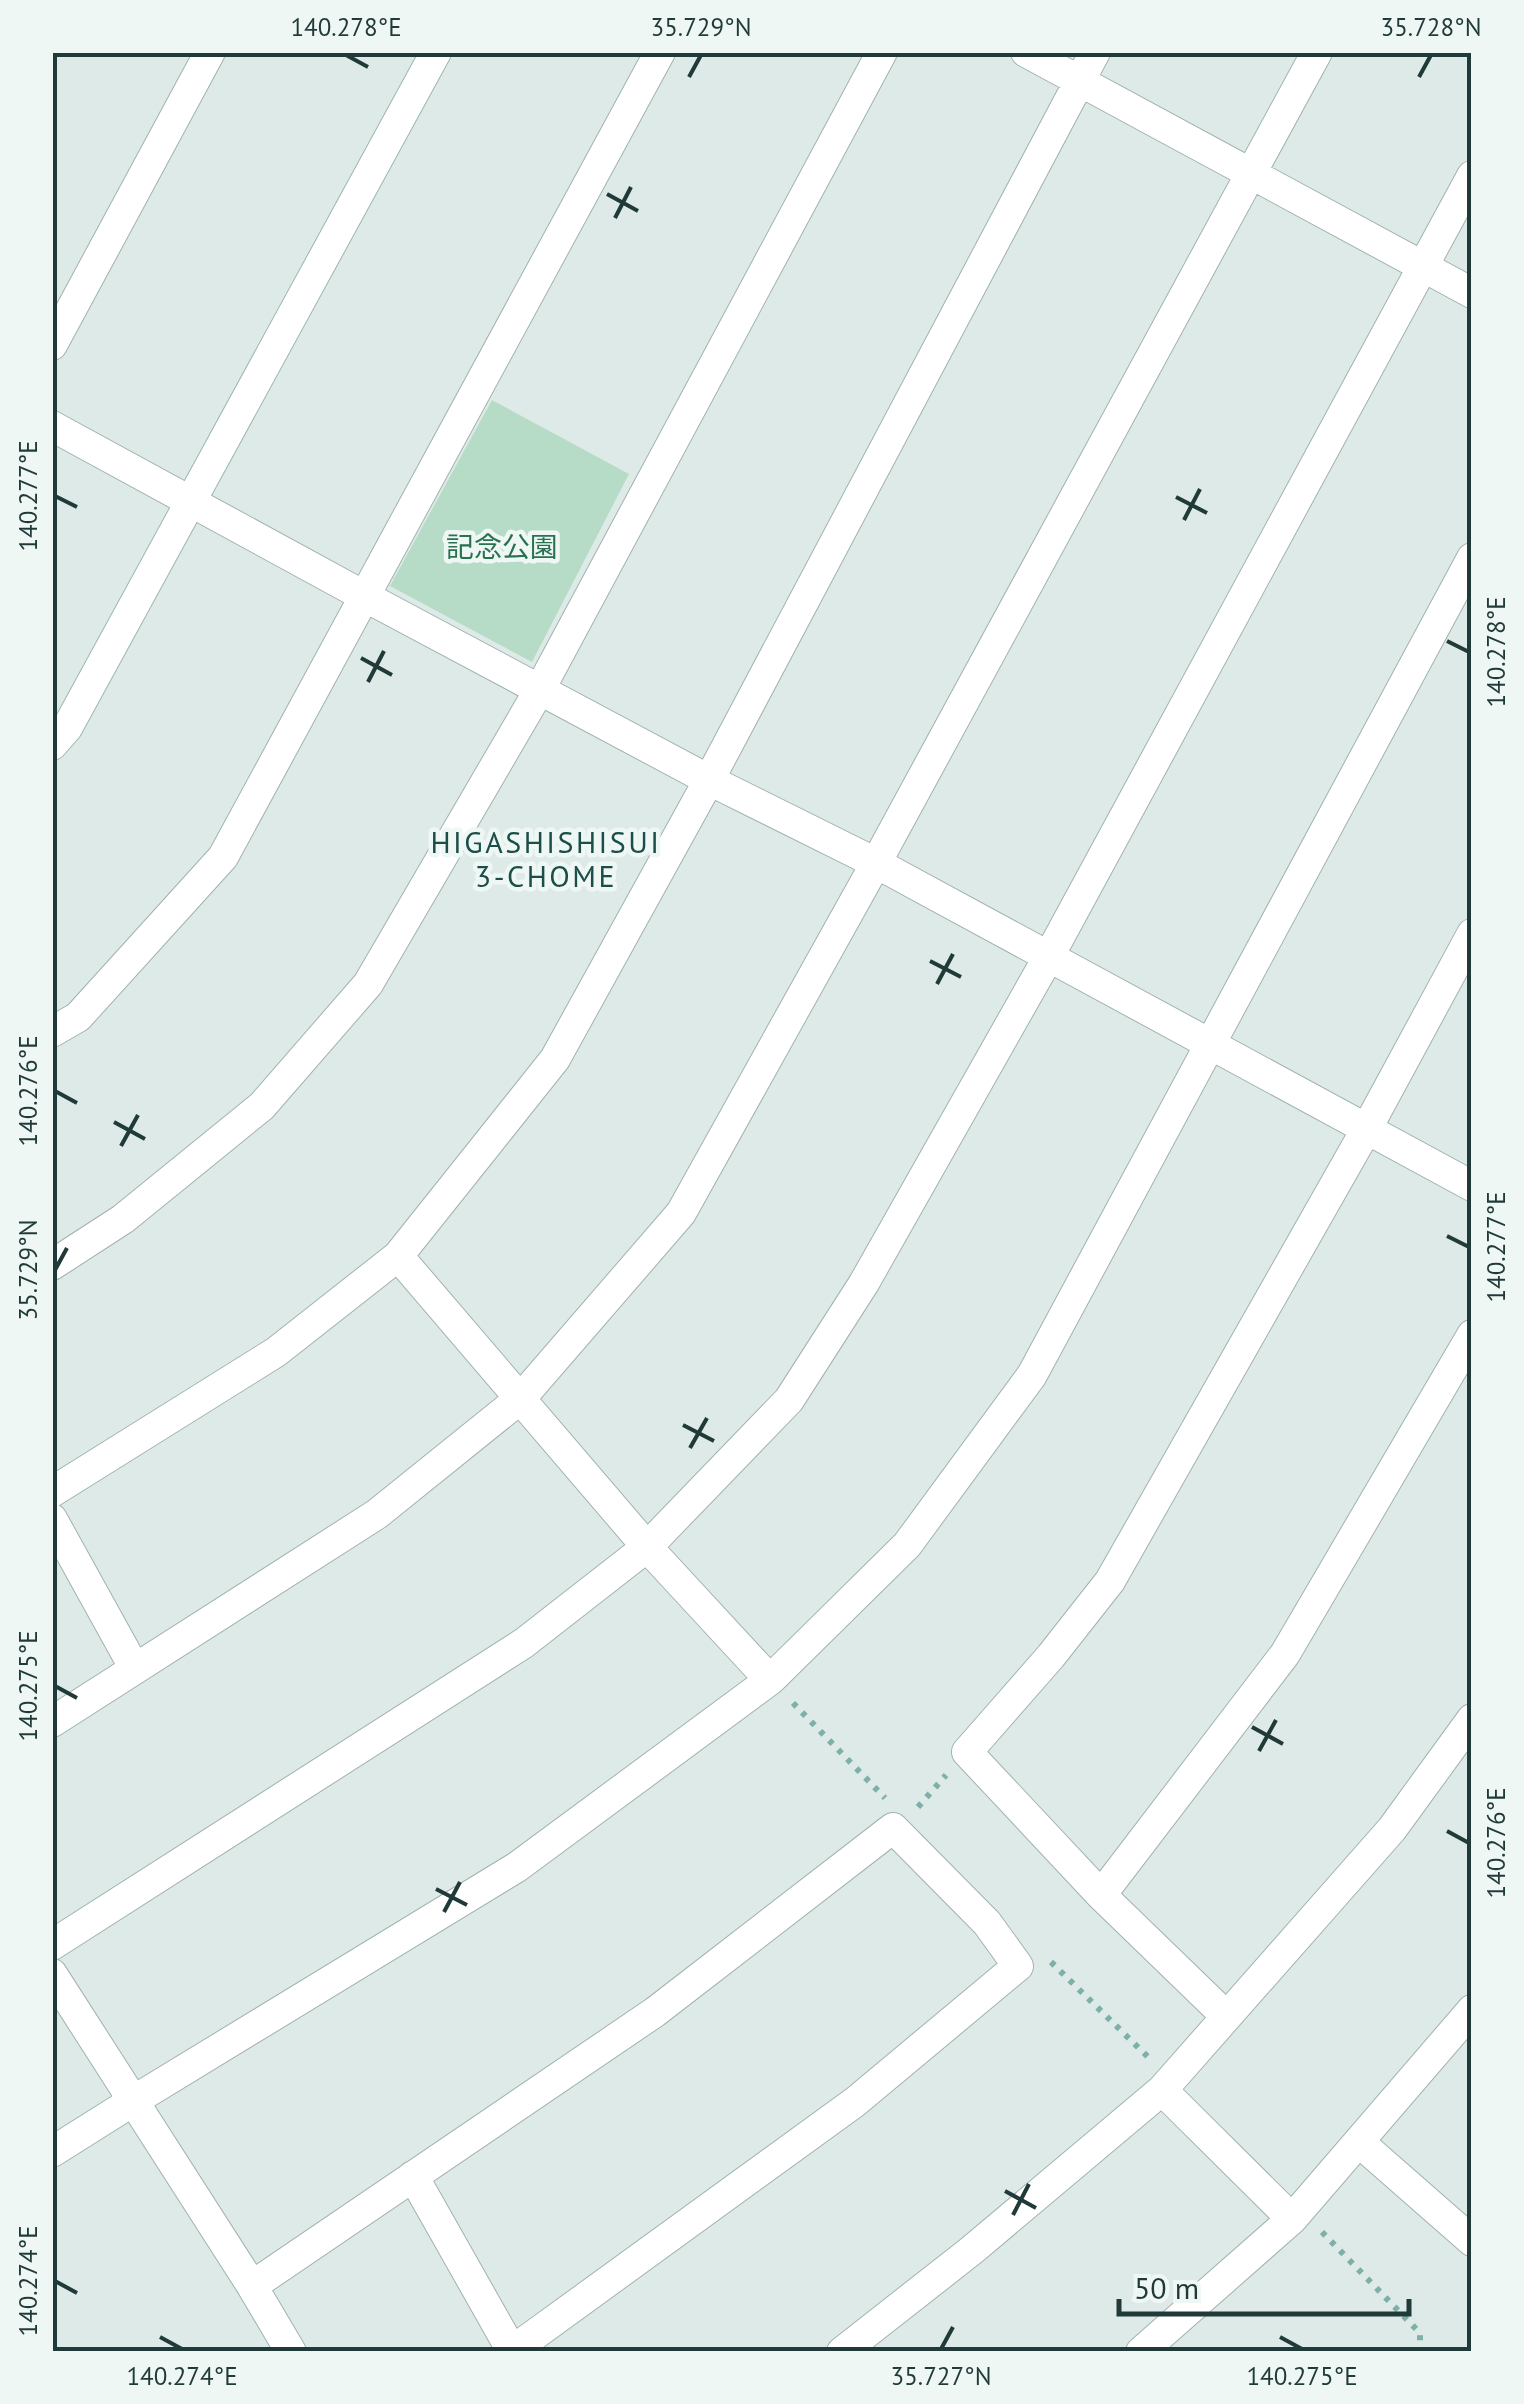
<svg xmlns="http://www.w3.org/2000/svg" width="1524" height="2404" font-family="'PT Sans','Noto Sans JP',sans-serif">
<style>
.green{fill:#b6dcc7}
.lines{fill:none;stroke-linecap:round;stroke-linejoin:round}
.street-casing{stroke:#a1b2af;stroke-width:32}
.secondary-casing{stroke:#9db6b1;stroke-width:32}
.path{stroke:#7eafa8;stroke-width:6;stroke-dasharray:5 8;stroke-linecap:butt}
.street{stroke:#fff;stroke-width:30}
.secondary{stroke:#fff;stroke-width:30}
.ticks{fill:none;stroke:#1f3a38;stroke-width:4}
.labels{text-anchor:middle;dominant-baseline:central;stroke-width:9;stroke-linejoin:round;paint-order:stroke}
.park-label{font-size:28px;fill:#297251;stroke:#eff7f4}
.neighbourhood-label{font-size:30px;letter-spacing:2.5px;fill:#1b4d49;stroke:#eff7f4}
.neatline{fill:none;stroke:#1f3a38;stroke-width:4}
.ticks-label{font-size:25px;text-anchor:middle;fill:#1f3a38}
</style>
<rect width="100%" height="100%" fill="#deeae7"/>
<path class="green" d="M 492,400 L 629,474 L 532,662 L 390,586 Z"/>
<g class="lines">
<defs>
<path id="street" d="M 1026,52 L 1472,293
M 52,345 L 210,52
M 52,426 L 364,596 L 709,780 L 876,863 L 1472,1186
M 52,1032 L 78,1017 L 223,857 L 660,52
M 398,1256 L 647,1547 L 770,1680
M 52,1265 L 123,1219 L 262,1106 L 368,984 L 540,689 L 882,52
M 52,1492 L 276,1352 L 398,1256 L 555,1059 L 709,780 L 1095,52
M 52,1519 L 135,1669
M 52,1722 L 377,1514 L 521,1398 L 681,1213 L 876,863 L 1317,52
M 1101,1895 L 1285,1654 L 1472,1335
M 52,1945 L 524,1643 L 647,1547 L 789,1400 L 864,1283 L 1049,956 L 1472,176
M 52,1974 L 252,2286 L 291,2352
M 1226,2016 L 1101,1895 L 967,1752 L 1051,1656 L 1110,1581 L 1366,1130 L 1472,934
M 1162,2090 L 1292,2219
M 1359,2142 L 1472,2241
M 52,2152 L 133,2101 L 517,1867 L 770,1680 L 907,1545 L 1032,1375 L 1472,558
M 252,2286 L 655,2012 L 893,1828 L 987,1923 L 1018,1966 L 855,2102 L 512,2351 L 413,2176
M 842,2352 L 972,2250 L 1162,2090 L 1392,1829 L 1472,1719
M 1141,2352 L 1292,2219 L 1472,2010"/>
<path id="secondary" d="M 52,745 L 67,728 L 436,52"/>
</defs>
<use href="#street" class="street-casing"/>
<use href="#secondary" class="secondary-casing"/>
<path class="path" d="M 793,1703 L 885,1798
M 918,1807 L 946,1775
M 1051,1962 L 1149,2058
M 1322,2232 L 1420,2333 L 1420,2352"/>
<use href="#street" class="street"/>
<use href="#secondary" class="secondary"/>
</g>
<path class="ticks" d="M 346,55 L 368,67M 689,77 L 701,55M 1419,77 L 1431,55M 607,194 L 638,211M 615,218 L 631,187M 55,496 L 77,507M 1176,497 L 1207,513M 1184,520 L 1200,489M 1447,641 L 1469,652M 361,658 L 392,675M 368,682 L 384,651M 930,961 L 961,977M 937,984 L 953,954M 55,1091 L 77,1103M 114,1122 L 145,1139M 121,1146 L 138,1115M 1447,1236 L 1469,1247M 55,1270 L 67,1248M 683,1425 L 714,1441M 690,1448 L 707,1418M 55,1686 L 77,1698M 1252,1727 L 1283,1744M 1259,1751 L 1276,1720M 1447,1831 L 1469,1843M 436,1889 L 467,1905M 444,1912 L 460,1882M 1005,2191 L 1036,2208M 1013,2215 L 1029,2184M 55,2281 L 77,2293M 160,2337 L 182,2349M 1280,2337 L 1302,2349M 941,2349 L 953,2327"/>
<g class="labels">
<g class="park-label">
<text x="502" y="546">記念公園</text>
</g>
<g class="neighbourhood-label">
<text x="546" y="841">HIGASHISHISUI<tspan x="546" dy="34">3-CHOME</tspan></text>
</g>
</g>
<rect width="1524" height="2404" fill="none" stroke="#eff7f4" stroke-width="110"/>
<path d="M1119 2299v15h290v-15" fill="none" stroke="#1f3a38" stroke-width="5"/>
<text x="1134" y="2299" font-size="30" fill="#1f3a38" stroke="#eff7f4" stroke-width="8" paint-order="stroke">50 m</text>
<rect x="55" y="55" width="1414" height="2294" class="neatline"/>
<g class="ticks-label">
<text x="346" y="36">140.278°E</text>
<text x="701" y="36">35.729°N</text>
<text x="1431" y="36">35.728°N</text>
<text transform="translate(28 496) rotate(-90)" y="9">140.277°E</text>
<text transform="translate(1496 652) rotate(-90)" y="9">140.278°E</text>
<text transform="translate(28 1091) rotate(-90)" y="9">140.276°E</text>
<text transform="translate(1496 1247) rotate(-90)" y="9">140.277°E</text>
<text transform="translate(28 1270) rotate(-90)" y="9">35.729°N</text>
<text transform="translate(28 1686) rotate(-90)" y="9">140.275°E</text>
<text transform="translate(1496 1843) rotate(-90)" y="9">140.276°E</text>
<text transform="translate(28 2281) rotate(-90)" y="9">140.274°E</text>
<text x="182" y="2385">140.274°E</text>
<text x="941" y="2385">35.727°N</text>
<text x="1302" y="2385">140.275°E</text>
</g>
</svg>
